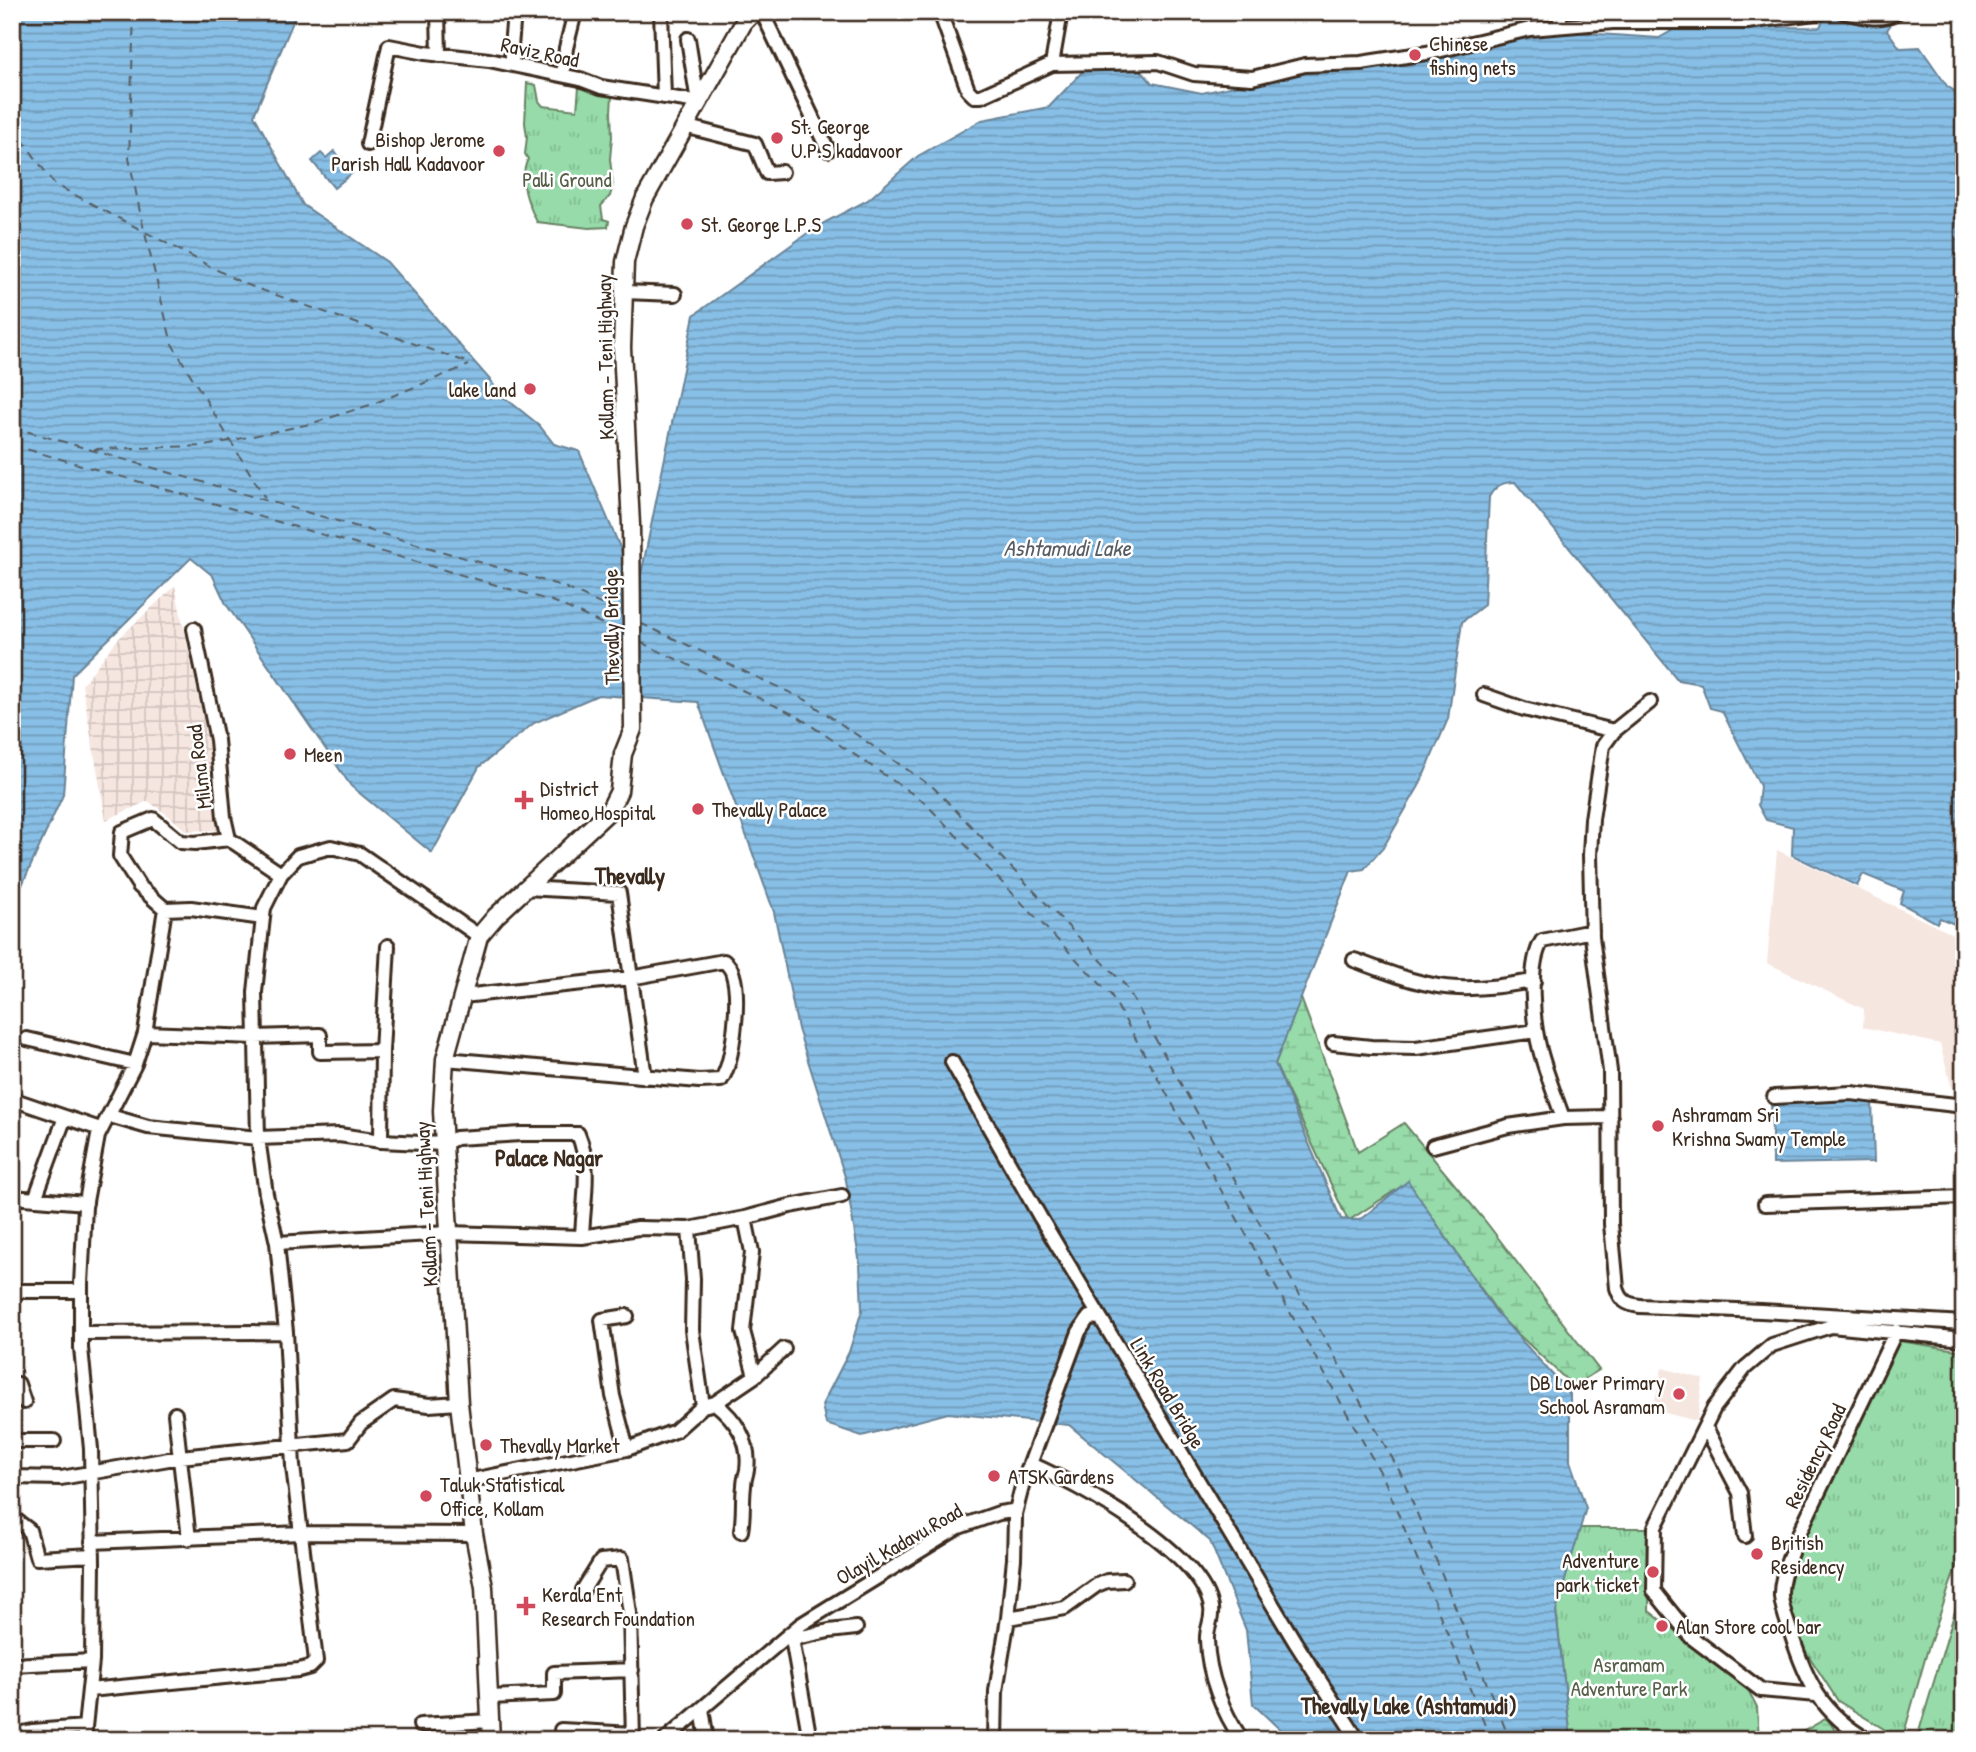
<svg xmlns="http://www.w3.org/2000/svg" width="1976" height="1752" font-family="'Patrick Hand',sans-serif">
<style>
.built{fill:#f6e6e0}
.industrial{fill:url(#industrial-grid)}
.grass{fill:url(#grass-tufts);stroke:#688264;stroke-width:2}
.wetland{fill:url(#wetland-marsh);stroke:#688264;stroke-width:2}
.water{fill:url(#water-rules);stroke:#698396;stroke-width:2}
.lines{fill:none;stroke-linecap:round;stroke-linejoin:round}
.ferry{stroke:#565e64;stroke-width:2;stroke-dasharray:9 7;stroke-linecap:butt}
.minor-casing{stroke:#3b2a1e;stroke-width:18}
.major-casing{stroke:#3b2a1e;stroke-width:21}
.minor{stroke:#fff;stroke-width:12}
.major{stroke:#fff;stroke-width:16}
.poi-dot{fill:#d1495b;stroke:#fff;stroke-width:2.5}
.labels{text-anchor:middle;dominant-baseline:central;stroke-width:5;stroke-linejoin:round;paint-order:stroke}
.poi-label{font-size:21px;fill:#3b2a1e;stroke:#fff;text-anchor:start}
.street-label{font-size:21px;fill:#3b2a1e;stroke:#fff}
.park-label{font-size:21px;fill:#565f48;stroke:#fff}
.water-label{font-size:23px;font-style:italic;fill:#565e64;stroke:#fff}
.neighbourhood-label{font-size:23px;font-weight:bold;fill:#3b2a1e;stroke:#fff}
.quarter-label{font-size:24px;font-weight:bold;fill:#3b2a1e;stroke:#fff}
</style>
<defs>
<pattern id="industrial-grid" width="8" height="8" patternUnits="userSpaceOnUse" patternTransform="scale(1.75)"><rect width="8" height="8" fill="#f6e6e0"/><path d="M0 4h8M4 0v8" fill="none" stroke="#d4c5c0"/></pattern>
<pattern id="grass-tufts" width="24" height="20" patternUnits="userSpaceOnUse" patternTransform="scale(1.75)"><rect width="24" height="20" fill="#96dba9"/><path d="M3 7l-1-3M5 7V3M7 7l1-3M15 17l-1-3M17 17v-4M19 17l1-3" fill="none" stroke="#82bc91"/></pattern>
<pattern id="wetland-marsh" width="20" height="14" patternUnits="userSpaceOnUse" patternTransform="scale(1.75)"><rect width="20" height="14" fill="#96dba9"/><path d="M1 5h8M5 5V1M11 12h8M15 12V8" fill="none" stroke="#82bc91"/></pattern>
<pattern id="water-rules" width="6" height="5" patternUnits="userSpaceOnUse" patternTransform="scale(1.75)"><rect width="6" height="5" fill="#88bfe6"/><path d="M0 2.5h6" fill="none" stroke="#709bba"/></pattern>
</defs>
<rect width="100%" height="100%" fill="#fff"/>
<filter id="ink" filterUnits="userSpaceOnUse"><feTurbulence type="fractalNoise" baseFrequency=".0143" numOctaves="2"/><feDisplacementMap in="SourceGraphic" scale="14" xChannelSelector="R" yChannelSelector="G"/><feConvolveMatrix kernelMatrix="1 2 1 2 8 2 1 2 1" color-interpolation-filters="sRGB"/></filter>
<g filter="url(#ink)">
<path class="built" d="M 1777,850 L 1963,939 L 1958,1016 L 1964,1031 L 1964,1086 L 1952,1089 L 1940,1044 L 1863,1027 L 1864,1009 L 1767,963 Z
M 1662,1368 L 1703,1379 L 1697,1421 L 1653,1410 Z"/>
<path class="industrial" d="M 175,586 L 208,743 L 217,830 L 186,831 L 173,819 L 148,801 L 106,820 L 82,685 L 117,640 Z"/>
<path class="grass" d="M 527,83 L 536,85 L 539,101 L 543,106 L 577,110 L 579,87 L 612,96 L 611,112 L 612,137 L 610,159 L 613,185 L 610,196 L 601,206 L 603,219 L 609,221 L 608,227 L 589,228 L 537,222 C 527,202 518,180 528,159 L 525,154 L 527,137 L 525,123 Z
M 1899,1341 L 1964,1351 L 1964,1544 L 1927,1652 L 1902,1740 L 1838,1701 L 1805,1650 L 1782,1585 Z
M 1580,1528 L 1650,1528 L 1649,1611 L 1745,1684 L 1757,1707 L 1759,1740 L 1571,1740 L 1556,1611 Z
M 1964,1581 L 1964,1740 L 1920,1740 L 1917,1738 Z"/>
<path class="wetland" d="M 1301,998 L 1358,1152 L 1404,1123 L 1486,1222 L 1599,1370 L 1573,1386 L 1502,1319 L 1408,1182 L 1348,1221 L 1275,1064 Z
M 1827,1718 L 1841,1740 L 1766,1740 L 1767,1736 L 1804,1731 Z"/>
<path class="water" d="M 12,12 L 297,12 L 254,115 L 303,205 L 387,262 L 491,381 L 499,393 L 539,425 L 554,444 L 579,451 L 638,590 L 694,315 L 816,227 L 868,200 L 918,156 L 982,120 L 1049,107 L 1084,70 L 1138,67 L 1152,83 L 1202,93 L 1253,82 L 1515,36 L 1552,31 L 1659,38 L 1677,28 L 1820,27 L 1827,12 L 1877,12 L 1896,17 L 1887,30 L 1900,48 L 1920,47 L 1947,86 L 1959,94 L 1964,93 L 1964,928 L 1958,934 L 1954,931 L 1957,925 L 1940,918 L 1937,923 L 1900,903 L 1904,891 L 1863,874 L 1857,886 L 1792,855 L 1793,827 L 1766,820 L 1758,805 L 1760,786 L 1722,711 L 1710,708 L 1701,684 L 1678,680 L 1515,482 C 1502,482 1495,486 1489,497 L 1484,605 L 1462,622 L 1448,719 L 1419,786 L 1383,848 L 1364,869 L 1351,871 L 1275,1064 L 1341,1219 L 1355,1220 L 1362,1218 L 1408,1181 L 1496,1312 L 1570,1394 L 1570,1461 L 1586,1508 L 1556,1611 L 1571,1740 L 1291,1740 L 1253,1704 L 1246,1630 L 1210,1541 L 1069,1425 L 948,1413 L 862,1436 L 826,1424 L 822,1405 L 849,1352 L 862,1310 L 860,1264 L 846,1180 L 798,1029 L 774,912 L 698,702 L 598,695 L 534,723 L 479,767 L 432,853 L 351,786 L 226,604 L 213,576 L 191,558 L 72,675 L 63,795 L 12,907 Z
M 334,151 L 352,173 L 334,188 L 312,161 L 321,153 L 326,158 Z
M 1872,1100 L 1874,1162 L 1773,1164 L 1771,1102 Z"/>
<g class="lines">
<path class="ferry" d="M 134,12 L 129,158 L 141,217 L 172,344 L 265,498
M 12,125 L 54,184 L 242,283 L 466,362
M 12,427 L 562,586 L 626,616
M 12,445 L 555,602 L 626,635
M 94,449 L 205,446 L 310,424 L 370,405 L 469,365
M 640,623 L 806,700 L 934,788 L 1125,985 L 1400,1472 L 1510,1740
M 640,642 L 797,716 L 923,801 L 1111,995 L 1384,1479 L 1491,1740"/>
<defs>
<path id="minor" d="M 438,12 L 439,55
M 661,12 L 664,97
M 762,12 L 828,150
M 940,12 L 968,90 L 974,96 L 981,96 L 1052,64 L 1158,62 L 1194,74 L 1252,78 L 1305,65 L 1361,63 L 1433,52 L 1530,29 L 1613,22 L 1747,22 L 1822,12
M 1560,12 L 1560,26
M 1843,12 C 1861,16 1880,22 1897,12
M 1052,64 L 1061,12
M 513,65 L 511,47 L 514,12
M 563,75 L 566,48 L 575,12
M 684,126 L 755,144 L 767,173 L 782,172
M 368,144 L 389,46 L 425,53 L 489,60 L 580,79 L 601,87 L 698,102 L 688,39
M 624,292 L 675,294
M 194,629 L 217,740 L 224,817 L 229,839 L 281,874
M 1484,695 L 1524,709 L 1614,731
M 1650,702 L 1614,731 L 1603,746 L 1592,819 L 1590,855 L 1592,937 L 1610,1071 L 1611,1224 L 1617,1288 C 1621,1301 1626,1304 1640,1306 L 1761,1311 L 1964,1323
M 525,888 L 619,893 L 645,1077
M 165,909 L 191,908 L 263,918
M 479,936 L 360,854 L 331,847 L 298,856 L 281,874 L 264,908 L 255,992 L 258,1138 L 266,1194 L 277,1243 L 448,1233 L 582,1237 L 638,1228 L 689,1229 L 745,1218 L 752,1252 L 743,1331 L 755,1376
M 1354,960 C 1387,972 1423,987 1458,988 C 1484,989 1509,985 1534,981
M 145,1033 L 255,1037 L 320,1035 L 320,1052 L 382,1051
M 27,1039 L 135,1064
M 1333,1043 L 1371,1047 L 1416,1048 L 1536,1031
M 445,1059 L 699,1081 L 721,1080 C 734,1061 740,997 733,975 C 732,969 728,965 724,961 L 630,978 L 463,996
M 952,1062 L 1040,1217 L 1295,1642 L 1358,1740
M 1774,1097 L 1851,1093 L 1964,1106
M 12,1099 L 100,1129
M 110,1116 L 148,1127 L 258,1138 L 339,1135 L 381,1141 L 443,1144 L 456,1138 L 521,1134 L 578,1134 C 592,1167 583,1202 582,1237
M 1563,1118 C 1555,1095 1546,1073 1540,1050 C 1533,1023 1527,965 1542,941 L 1592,931
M 381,1141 L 382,1051 L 388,946
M 1433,1146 L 1508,1126 L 1563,1118 L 1611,1117
M 12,1197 L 86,1203
M 35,1199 L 65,1117
M 1765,1204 L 1964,1197
M 745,1218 L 790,1206 L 842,1196
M 689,1229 L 693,1279 L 692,1330 L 703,1406
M 277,1243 L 286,1332
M 12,1291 L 81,1291
M 81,1333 L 286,1332 L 293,1466 L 316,1661 L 310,1667 L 299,1670 L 89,1690
M 12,1384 L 18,1384 L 24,1402
M 715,1403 C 736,1420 751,1441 747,1470 C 746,1475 744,1480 744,1486 C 742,1501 744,1515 741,1531
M 175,1414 L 189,1539
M 1705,1426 L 1740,1493 L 1745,1536
M 12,1441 L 54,1441
M 627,1449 L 613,1396 L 602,1320 L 627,1316
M 1031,1464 C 1079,1485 1202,1552 1211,1608 C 1213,1620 1206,1628 1207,1640 C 1208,1675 1222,1711 1242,1740
M 12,1477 L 61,1478 L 180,1457 L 348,1440 L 361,1423 L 394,1400 L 429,1405 L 459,1403
M 467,1481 L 627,1449 L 675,1431 L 703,1406 L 715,1403 L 755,1376 L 784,1349
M 1015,1514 L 1023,1483 L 1079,1332 L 1089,1317 L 1100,1318
M 13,1518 L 29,1530 L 37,1558 L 93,1555
M 92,1542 L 301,1533 L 474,1534
M 583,1590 L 601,1561 L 622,1559 L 630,1613 L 633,1740
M 1008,1618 L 1065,1608 L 1097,1585 L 1107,1581 L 1124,1580
M 791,1633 L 810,1740
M 792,1639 L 829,1631 L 856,1628
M 12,1665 L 92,1661
M 1816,1695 L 1761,1690 L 1691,1637 L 1654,1591 L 1655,1527 L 1714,1408 L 1745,1368 L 1772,1345 L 1831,1326 L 1964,1339
M 490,1697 L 554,1694 L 554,1673 L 632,1670
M 702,1709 L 707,1740
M 420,1725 L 490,1721
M 85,1727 L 92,1661 L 93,1563 L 91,1449 L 81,1348 L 81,1284 L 85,1207 L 98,1136 L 135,1064 L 145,1033 L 165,909 L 139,886 L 120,856 L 122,832 L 153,819 L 181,842 L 195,843 L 229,839
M 561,1730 L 633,1734
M 12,1735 L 33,1731 L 85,1727 L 85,1740
M 665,1740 L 800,1625 L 959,1527 L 999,1513 L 1012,1511 L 1015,1514 L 1015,1519 L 1014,1559 L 1008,1618 L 996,1691 L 995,1740
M 1868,1740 C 1822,1714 1806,1681 1791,1633 C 1787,1621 1782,1609 1781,1596 C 1780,1579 1789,1560 1794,1544 L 1896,1331"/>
<path id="major" d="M 491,1740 L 484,1587 L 474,1534 L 459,1403 L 442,1111 L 445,1059 L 479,936 L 496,916 L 609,811 L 619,791 L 623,754 L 633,729 L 631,525 L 622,348 L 625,262 L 634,226 L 645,198 L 744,22 L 754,12"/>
</defs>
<use href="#minor" class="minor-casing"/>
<use href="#major" class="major-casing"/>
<use href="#minor" class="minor"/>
<use href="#major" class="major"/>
</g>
</g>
<g class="poi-dot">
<circle cx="1415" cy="55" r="7"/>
<circle cx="777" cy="138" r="7"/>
<circle cx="499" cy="151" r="7"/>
<circle cx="687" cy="224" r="7"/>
<circle cx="530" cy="389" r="7"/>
<circle cx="290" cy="754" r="7"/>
<path d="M520.5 789.5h7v7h7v7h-7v7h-7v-7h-7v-7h7z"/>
<circle cx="698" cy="809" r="7"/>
<circle cx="1658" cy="1126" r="7"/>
<circle cx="1679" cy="1394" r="7"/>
<circle cx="486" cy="1445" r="7"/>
<circle cx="994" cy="1476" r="7"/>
<circle cx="426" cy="1496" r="7"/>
<circle cx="1757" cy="1554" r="7"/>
<circle cx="1653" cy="1572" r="7"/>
<path d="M522.5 1595.5h7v7h7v7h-7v7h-7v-7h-7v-7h7z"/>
<circle cx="1662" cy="1626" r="7"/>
</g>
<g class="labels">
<g class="poi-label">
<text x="1429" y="43">Chinese<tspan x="1429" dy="24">fishing nets</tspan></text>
<text x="791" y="126">St. George<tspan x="791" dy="24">U.P.S kadavoor</tspan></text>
<text x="485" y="139" text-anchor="end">Bishop Jerome<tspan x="485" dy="24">Parish Hall Kadavoor</tspan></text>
<text x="701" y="224">St. George L.P.S</text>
<text x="516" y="389" text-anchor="end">lake land</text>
<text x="304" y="754">Meen</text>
<text x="540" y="788">District<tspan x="540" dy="24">Homeo Hospital</tspan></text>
<text x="712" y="809">Thevally Palace</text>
<text x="1672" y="1114">Ashramam Sri<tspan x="1672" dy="24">Krishna Swamy Temple</tspan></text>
<text x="1665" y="1382" text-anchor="end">DB Lower Primary<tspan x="1665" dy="24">School Asramam</tspan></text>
<text x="500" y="1445">Thevally Market</text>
<text x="1008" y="1476">ATSK Gardens</text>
<text x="440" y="1484">Taluk Statistical<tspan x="440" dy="24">Office, Kollam</tspan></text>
<text x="1771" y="1542">British<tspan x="1771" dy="24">Residency</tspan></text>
<text x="1639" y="1560" text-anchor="end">Adventure<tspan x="1639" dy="24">park ticket</tspan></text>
<text x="542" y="1594">Kerala Ent<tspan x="542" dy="24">Research Foundation</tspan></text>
<text x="1676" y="1626">Alan Store cool bar</text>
</g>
<g class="street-label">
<text transform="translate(540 52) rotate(12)">Raviz Road</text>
<text transform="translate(605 357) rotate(-91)">Kollam - Teni Highway</text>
<text transform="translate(611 627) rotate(-91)">Thevally Bridge</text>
<text transform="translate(199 767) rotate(-97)">Milma Road</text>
<text transform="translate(426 1204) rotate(-93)">Kollam - Teni Highway</text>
<text transform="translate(1168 1393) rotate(59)">Link Road Bridge</text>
<text transform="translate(1815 1456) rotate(-64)">Residency Road</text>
<text transform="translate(899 1544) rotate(-30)">Olayil Kadavu Road</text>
</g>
<g class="park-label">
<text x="567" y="179">Palli Ground</text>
<text x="1629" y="1664">Asramam<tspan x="1629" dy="24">Adventure Park</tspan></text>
</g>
<g class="water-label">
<text x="1067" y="547">Ashtamudi Lake</text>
</g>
<g class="neighbourhood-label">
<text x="549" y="1157">Palace Nagar</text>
<text x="1409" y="1705">Thevally Lake (Ashtamudi)</text>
</g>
<g class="quarter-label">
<text x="630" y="875">Thevally</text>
</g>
</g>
<rect width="1976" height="1752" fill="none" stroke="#fff" stroke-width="42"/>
<rect x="21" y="21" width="1934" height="1710" fill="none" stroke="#3b2a1e" stroke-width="2.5" filter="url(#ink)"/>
</svg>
